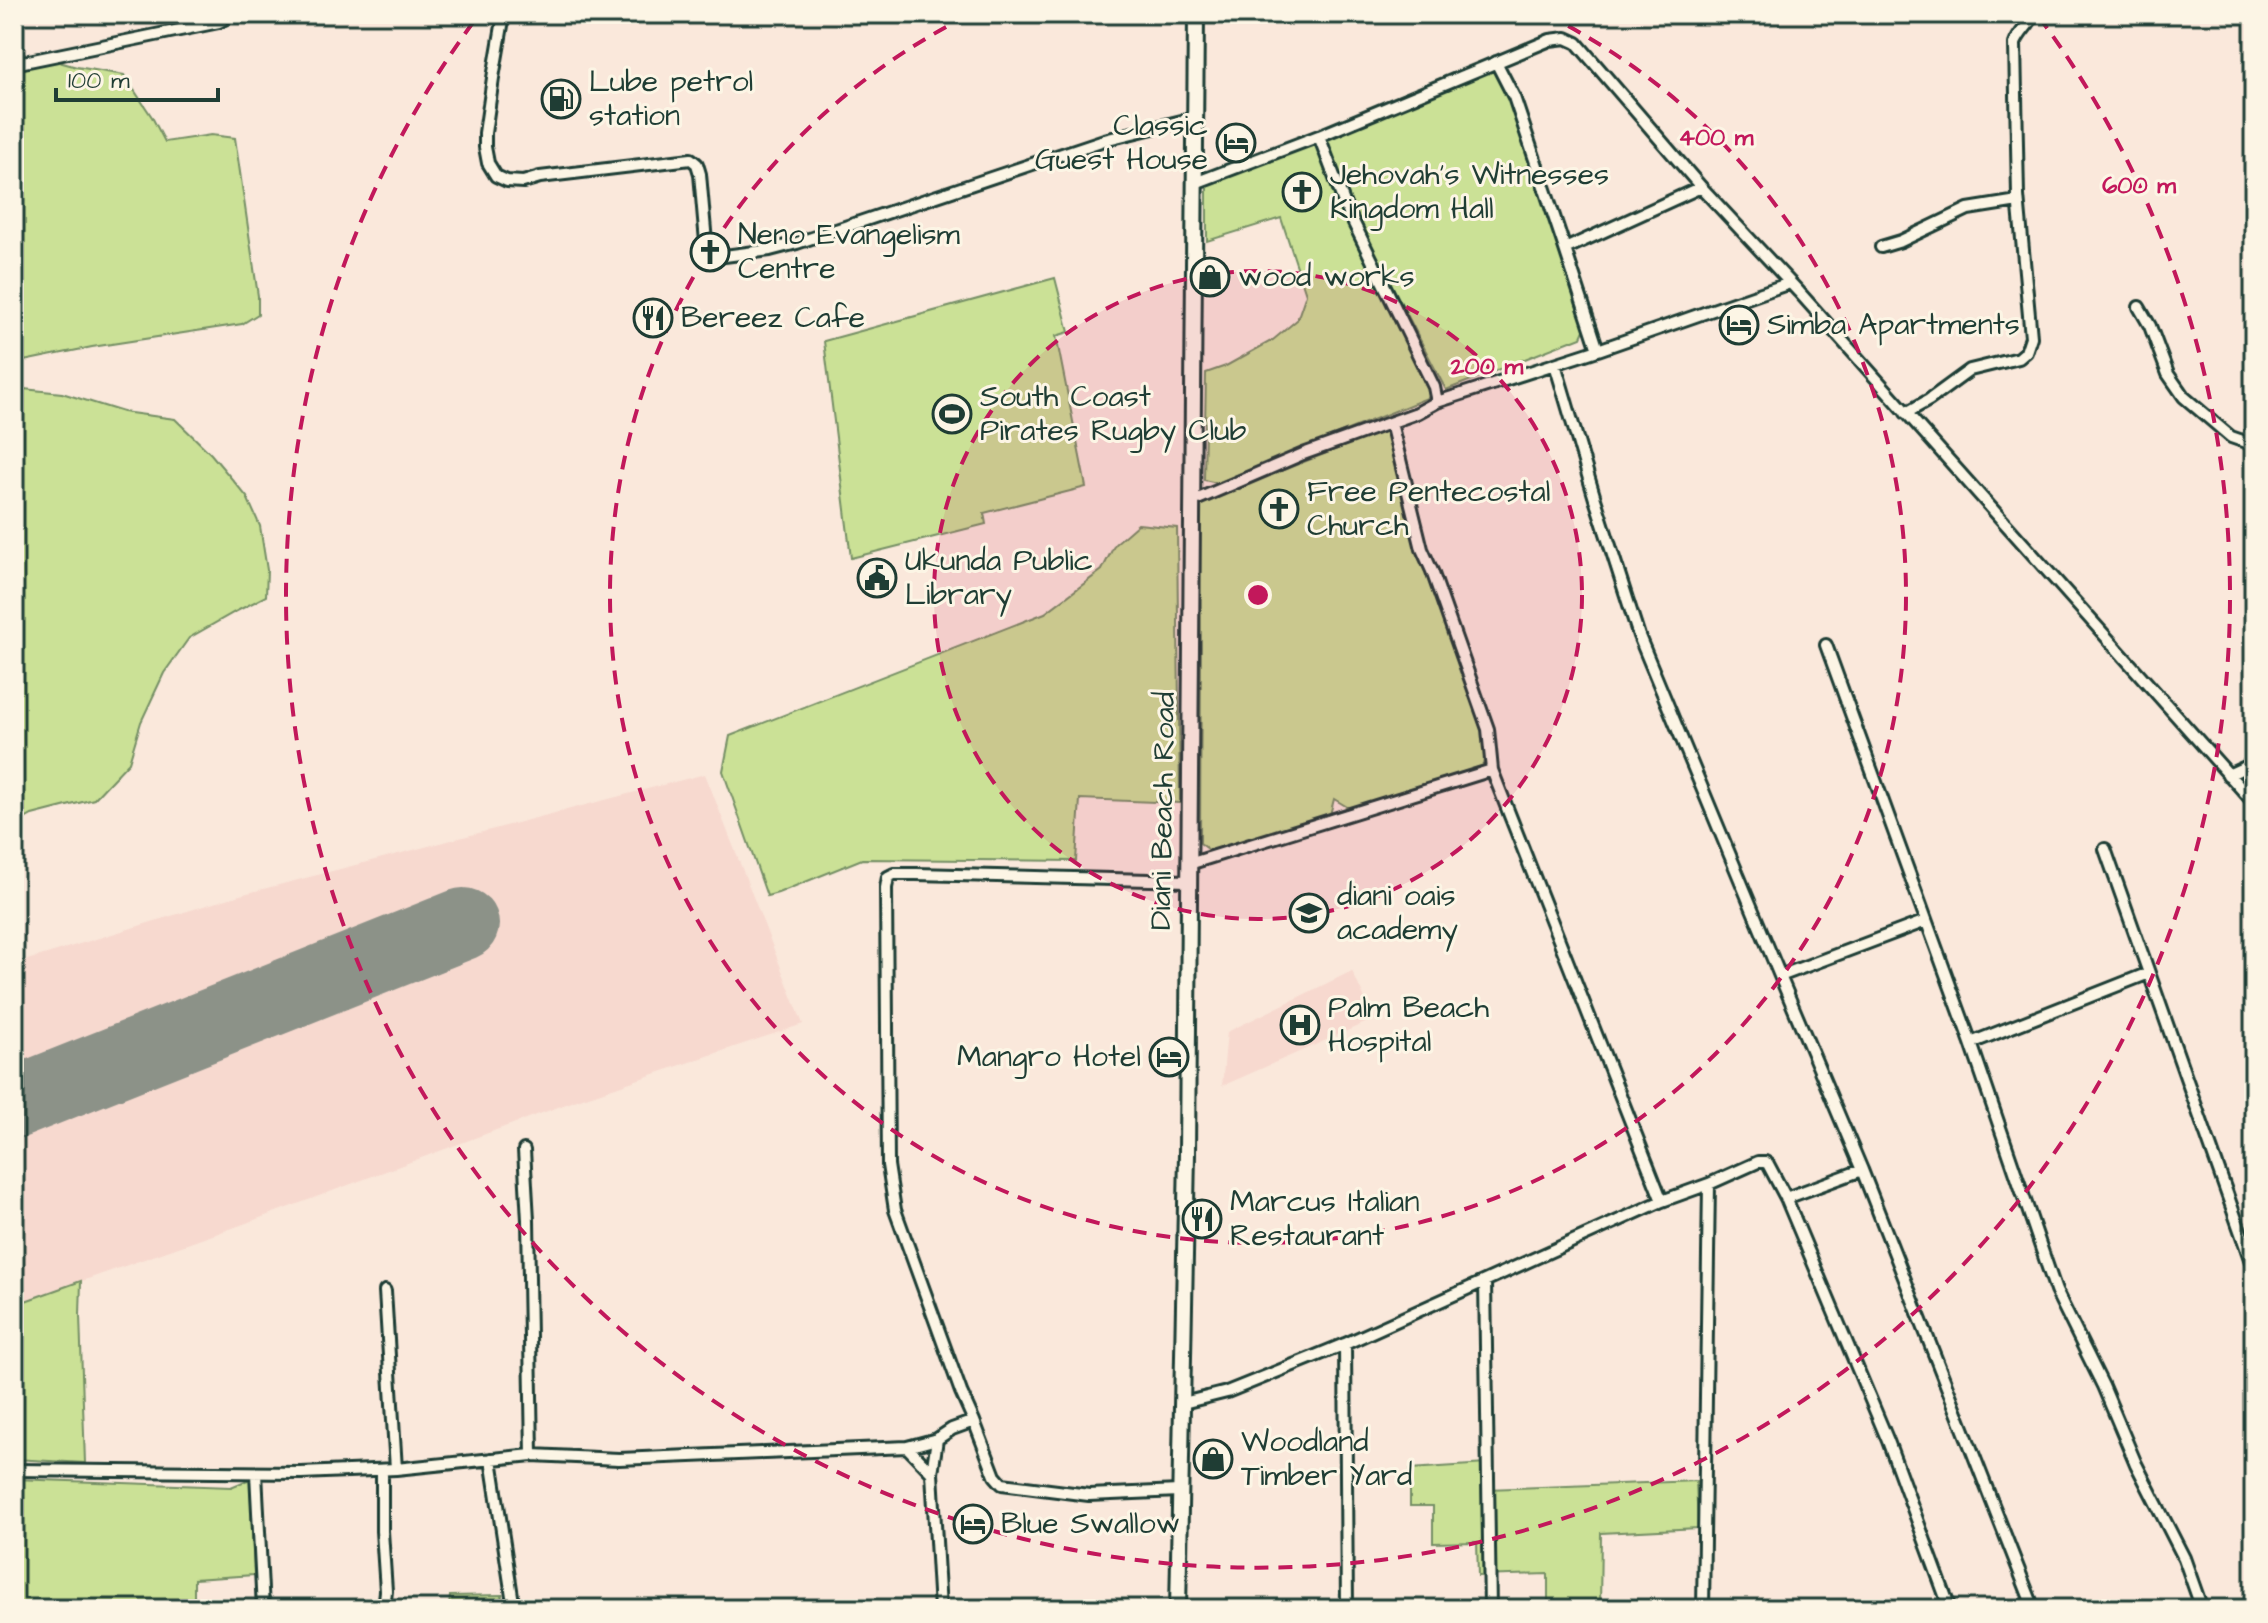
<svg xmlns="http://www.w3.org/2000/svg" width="2268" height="1623" font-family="'Architects Daughter',sans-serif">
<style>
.built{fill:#f7d9cf}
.green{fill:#cbe196;stroke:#758f65;stroke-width:2}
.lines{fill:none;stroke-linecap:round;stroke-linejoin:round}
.runway{stroke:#8c9288;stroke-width:72}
.street-casing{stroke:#1f3d34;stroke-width:16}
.secondary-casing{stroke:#1f3d34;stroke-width:20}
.street{stroke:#fcf5e5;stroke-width:10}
.secondary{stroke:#fcf5e5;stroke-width:14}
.ring{fill:none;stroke:#c2185b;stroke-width:4;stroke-dasharray:14 10}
.labels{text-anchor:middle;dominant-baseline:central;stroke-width:6;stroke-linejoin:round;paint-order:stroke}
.poi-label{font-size:30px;fill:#1f3d34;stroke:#fcf5e5;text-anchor:start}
.street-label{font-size:30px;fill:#1f3d34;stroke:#fcf5e5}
.centre{fill:#c2185b;stroke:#fcf5e5;stroke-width:4}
.ring-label{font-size:24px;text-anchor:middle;font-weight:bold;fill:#c2185b;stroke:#fcf5e5;stroke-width:6;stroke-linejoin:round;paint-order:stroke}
</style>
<rect width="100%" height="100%" fill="#fae8db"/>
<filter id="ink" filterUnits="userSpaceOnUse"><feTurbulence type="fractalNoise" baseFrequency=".0125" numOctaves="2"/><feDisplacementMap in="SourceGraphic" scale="16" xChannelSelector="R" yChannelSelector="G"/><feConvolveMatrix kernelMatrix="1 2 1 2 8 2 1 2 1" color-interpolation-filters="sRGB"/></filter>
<g filter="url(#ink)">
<path class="built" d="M 705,774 L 803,1024 L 577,1100 L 241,1225 L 14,1305 L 14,964 L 240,895 Z
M 1352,971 L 1374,1019 L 1222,1086 L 1227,1032 Z"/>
<path class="green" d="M 37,56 L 77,67 L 124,75 L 152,117 L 165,142 L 211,135 L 235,138 L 258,296 L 258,314 L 242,324 L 92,347 L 14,363 L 14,58 Z
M 1494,68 L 1510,99 L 1585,328 L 1581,337 L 1446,390 L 1349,202 L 1325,137 Z
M 1315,143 L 1337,200 L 1432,396 L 1217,483 L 1204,480 L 1206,373 L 1226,366 L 1273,340 L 1297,320 L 1306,294 L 1281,218 L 1207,241 L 1207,179 Z
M 1055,278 L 1069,332 L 1056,336 L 1086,487 L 984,513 L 986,524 L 851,558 L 824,341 Z
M 14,388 L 62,393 L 123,412 L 175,419 L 211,454 L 247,497 L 260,526 L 267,570 L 266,596 L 233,613 L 189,638 L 164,673 L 141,722 L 129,762 L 94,799 L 32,815 L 14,825 Z
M 1388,429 L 1417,551 L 1426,566 L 1487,733 L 1483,766 L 1349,808 L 1334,799 L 1330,815 L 1213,853 L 1200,843 L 1201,647 L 1199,503 Z
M 1138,524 L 1177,528 L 1180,803 L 1080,799 L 1076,861 L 862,859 L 778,893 L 767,896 L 723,771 L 730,736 L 1045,613 L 1102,570 L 1115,544 Z
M 81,1281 L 80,1315 L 85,1463 L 14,1459 L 14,1305 Z
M 1486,1464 L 1487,1489 L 1696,1481 L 1698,1528 L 1601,1533 L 1600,1609 L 1548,1609 L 1548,1574 L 1478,1576 L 1477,1542 L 1433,1543 L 1433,1506 L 1410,1506 L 1410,1469 Z
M 14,1479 L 231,1487 L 250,1479 L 254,1575 L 194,1579 L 194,1609 L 14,1609 Z
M 502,1595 L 499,1609 L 449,1609 L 450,1596 Z"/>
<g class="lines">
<path class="runway" d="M 14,1103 L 463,924"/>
<defs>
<path id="street" d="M 504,14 L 493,78 L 485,133 L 485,147 L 488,163 L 496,176 L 507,181 L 523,182 L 540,177 L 691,159 L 697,164 L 700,174 L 706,242 L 711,254 L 717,257 L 770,250 L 797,243 L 1104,140 L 1194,118
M 1496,62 L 1514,97 L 1565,249
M 14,64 L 219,22 L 224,19 L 226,14
M 1319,136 L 1345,205 L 1434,387 L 1437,402
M 1195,183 L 1319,136 L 1550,40 L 1566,38 L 1577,43 L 1701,187 L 1799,292 L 2254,803
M 1881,247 L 1901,241 L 1968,209 L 2018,201
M 2139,307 L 2150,326 L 2168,374 L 2184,397 L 2231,437 L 2254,445
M 1598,350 L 1790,283
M 1555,364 L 1595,499 L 1639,636 L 1780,976 L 1862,1170 L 2034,1609
M 1906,413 L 1929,400 L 1970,370 L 2019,358 L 2026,352 L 2031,337 L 2018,196 L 2015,44 C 2019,32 2029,26 2034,14
M 1191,502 L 1303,454 L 1417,413 L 1437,402 L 1598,350 L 1565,249 L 1701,187
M 1826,645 L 1971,1043 L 2056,1291 L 2103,1386 L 2136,1464 L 2184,1558 L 2202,1609
M 1492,770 L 1662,1201
M 2228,775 L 2254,763
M 2105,849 L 2149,973
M 1189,864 L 1492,770 L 1488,729 L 1432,571 L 1422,549 L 1391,423
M 1780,976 L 1926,921
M 1971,1043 L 2149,973 L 2254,1270
M 524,1150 L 528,1220 L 532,1455 L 619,1459 L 907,1447 L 932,1473 L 940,1609
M 1786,1198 L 1888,1441 L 1949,1606 L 1947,1609
M 1485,1281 L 1490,1609
M 385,1291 L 396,1469
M 1345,1344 L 1347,1609
M 1183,1403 L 1227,1392 L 1345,1344 L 1662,1201 L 1709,1184 L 1758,1162 L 1765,1162 L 1768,1164 L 1786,1198 L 1862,1170
M 974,1421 L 995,1476 L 1002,1484 L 1089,1495 L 1179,1491
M 907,1447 L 937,1439 L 952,1429 L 974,1421 L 961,1392 L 895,1210 L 888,1165 L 886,888 L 888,877 L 894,874 L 916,874 L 1188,881
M 491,1459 L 514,1609
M 14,1470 L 301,1473 L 396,1469 L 532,1455
M 382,1470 L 382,1531 L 386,1591 L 384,1609
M 256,1473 L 263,1609
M 932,1473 L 937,1439
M 1703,1609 L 1709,1184"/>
<path id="secondary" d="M 1178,1609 L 1187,1154 L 1196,14"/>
</defs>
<use href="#street" class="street-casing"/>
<use href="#secondary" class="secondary-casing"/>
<use href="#street" class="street"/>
<use href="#secondary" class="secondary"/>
</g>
</g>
<circle cx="1258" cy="595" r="324" fill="#c2185b" fill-opacity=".12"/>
<g class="ring">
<circle cx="1258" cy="595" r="324"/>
<path d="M1547 15A648 648 0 1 1 969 15"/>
<path d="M2039 17A972 972 0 1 1 477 17"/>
</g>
<defs>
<symbol id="fuel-ring" viewBox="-11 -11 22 22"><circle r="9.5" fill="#fcf5e5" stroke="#1f3d34" stroke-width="1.5"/><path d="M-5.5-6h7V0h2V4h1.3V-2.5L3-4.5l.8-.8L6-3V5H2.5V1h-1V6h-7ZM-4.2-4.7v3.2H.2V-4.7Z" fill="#1f3d34"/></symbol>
<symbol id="hotel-ring" viewBox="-11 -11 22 22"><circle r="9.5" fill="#fcf5e5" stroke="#1f3d34" stroke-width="1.5"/><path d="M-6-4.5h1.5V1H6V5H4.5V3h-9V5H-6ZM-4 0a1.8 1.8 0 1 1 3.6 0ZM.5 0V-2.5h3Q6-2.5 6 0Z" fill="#1f3d34"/></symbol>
<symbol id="church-ring" viewBox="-11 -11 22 22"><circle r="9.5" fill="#fcf5e5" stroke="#1f3d34" stroke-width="1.5"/><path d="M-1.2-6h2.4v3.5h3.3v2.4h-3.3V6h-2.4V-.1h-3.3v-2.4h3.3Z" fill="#1f3d34"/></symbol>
<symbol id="shop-ring" viewBox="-11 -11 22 22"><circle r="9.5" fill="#fcf5e5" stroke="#1f3d34" stroke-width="1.5"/><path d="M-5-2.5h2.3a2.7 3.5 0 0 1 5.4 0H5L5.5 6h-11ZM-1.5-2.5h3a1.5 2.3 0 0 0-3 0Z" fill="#1f3d34"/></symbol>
<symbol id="restaurant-ring" viewBox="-11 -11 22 22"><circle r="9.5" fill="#fcf5e5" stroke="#1f3d34" stroke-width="1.5"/><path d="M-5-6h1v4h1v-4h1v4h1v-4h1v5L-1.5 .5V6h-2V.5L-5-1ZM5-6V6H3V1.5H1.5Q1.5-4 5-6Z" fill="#1f3d34"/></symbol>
<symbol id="stadium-ring" viewBox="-11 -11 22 22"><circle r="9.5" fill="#fcf5e5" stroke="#1f3d34" stroke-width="1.5"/><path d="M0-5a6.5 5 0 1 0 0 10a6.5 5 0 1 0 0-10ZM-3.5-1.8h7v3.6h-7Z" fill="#1f3d34"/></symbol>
<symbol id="civic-ring" viewBox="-11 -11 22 22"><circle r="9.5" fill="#fcf5e5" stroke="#1f3d34" stroke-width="1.5"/><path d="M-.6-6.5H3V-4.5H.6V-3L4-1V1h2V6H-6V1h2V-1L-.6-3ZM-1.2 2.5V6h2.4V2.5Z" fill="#1f3d34"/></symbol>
<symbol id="school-ring" viewBox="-11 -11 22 22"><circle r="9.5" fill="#fcf5e5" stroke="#1f3d34" stroke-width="1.5"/><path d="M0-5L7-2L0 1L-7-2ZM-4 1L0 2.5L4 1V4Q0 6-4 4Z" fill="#1f3d34"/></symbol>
<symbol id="hospital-ring" viewBox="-11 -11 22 22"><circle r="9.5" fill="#fcf5e5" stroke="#1f3d34" stroke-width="1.5"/><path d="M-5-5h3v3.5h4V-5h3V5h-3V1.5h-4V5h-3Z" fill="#1f3d34"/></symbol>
</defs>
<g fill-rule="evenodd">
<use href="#fuel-ring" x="539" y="77" width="44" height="44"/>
<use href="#hotel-ring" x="1214" y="121" width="44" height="44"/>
<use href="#church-ring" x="1280" y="170" width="44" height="44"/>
<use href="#church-ring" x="688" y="230" width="44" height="44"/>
<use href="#shop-ring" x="1188" y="255" width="44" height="44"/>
<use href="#restaurant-ring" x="631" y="296" width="44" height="44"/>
<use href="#hotel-ring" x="1717" y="303" width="44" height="44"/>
<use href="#stadium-ring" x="930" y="392" width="44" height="44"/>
<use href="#church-ring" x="1257" y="487" width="44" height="44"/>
<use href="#civic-ring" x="855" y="556" width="44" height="44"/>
<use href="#school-ring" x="1287" y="891" width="44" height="44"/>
<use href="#hospital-ring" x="1278" y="1003" width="44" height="44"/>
<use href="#hotel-ring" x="1147" y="1035" width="44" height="44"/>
<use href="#restaurant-ring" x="1180" y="1197" width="44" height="44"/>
<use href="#shop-ring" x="1191" y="1437" width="44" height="44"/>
<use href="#hotel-ring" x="951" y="1502" width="44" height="44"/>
</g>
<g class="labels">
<g class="poi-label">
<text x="589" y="82">Lube petrol<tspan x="589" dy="34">station</tspan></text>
<text x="1208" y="126" text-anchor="end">Classic<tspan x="1208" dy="34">Guest House</tspan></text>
<text x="1330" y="175">Jehovah's Witnesses<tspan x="1330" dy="34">Kingdom Hall</tspan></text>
<text x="738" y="235">Neno Evangelism<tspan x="738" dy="34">Centre</tspan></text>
<text x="1238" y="277">wood works</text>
<text x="681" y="318">Bereez Cafe</text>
<text x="1767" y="325">Simba Apartments</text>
<text x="980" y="397">South Coast<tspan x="980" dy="34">Pirates Rugby Club</tspan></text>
<text x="1307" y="492">Free Pentecostal<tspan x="1307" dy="34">Church</tspan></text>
<text x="905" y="561">Ukunda Public<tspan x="905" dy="34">Library</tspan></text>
<text x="1337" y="896">diani oais<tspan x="1337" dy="34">academy</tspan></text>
<text x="1328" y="1008">Palm Beach<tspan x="1328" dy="34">Hospital</tspan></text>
<text x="1141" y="1057" text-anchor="end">Mangro Hotel</text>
<text x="1230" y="1202">Marcus Italian<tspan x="1230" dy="34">Restaurant</tspan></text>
<text x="1241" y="1442">Woodland<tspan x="1241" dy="34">Timber Yard</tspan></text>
<text x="1001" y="1524">Blue Swallow</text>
</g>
<g class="street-label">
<text transform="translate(1163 811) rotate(-89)">Diani Beach Road</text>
</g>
</g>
<circle cx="1258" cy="595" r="12" class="centre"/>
<g class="ring-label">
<text x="1716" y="145">400 m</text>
<text x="2139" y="193">600 m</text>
<text x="1487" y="374">200 m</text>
</g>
<rect width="2268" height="1623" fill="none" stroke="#fcf5e5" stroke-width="48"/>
<rect x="24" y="24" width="2220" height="1575" fill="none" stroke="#1f3d34" stroke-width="3" filter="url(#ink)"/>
<path d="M56 88v12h162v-12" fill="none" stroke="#1f3d34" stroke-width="4"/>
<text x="68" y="88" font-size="24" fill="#1f3d34" stroke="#fcf5e5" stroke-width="6" paint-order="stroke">100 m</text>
</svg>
